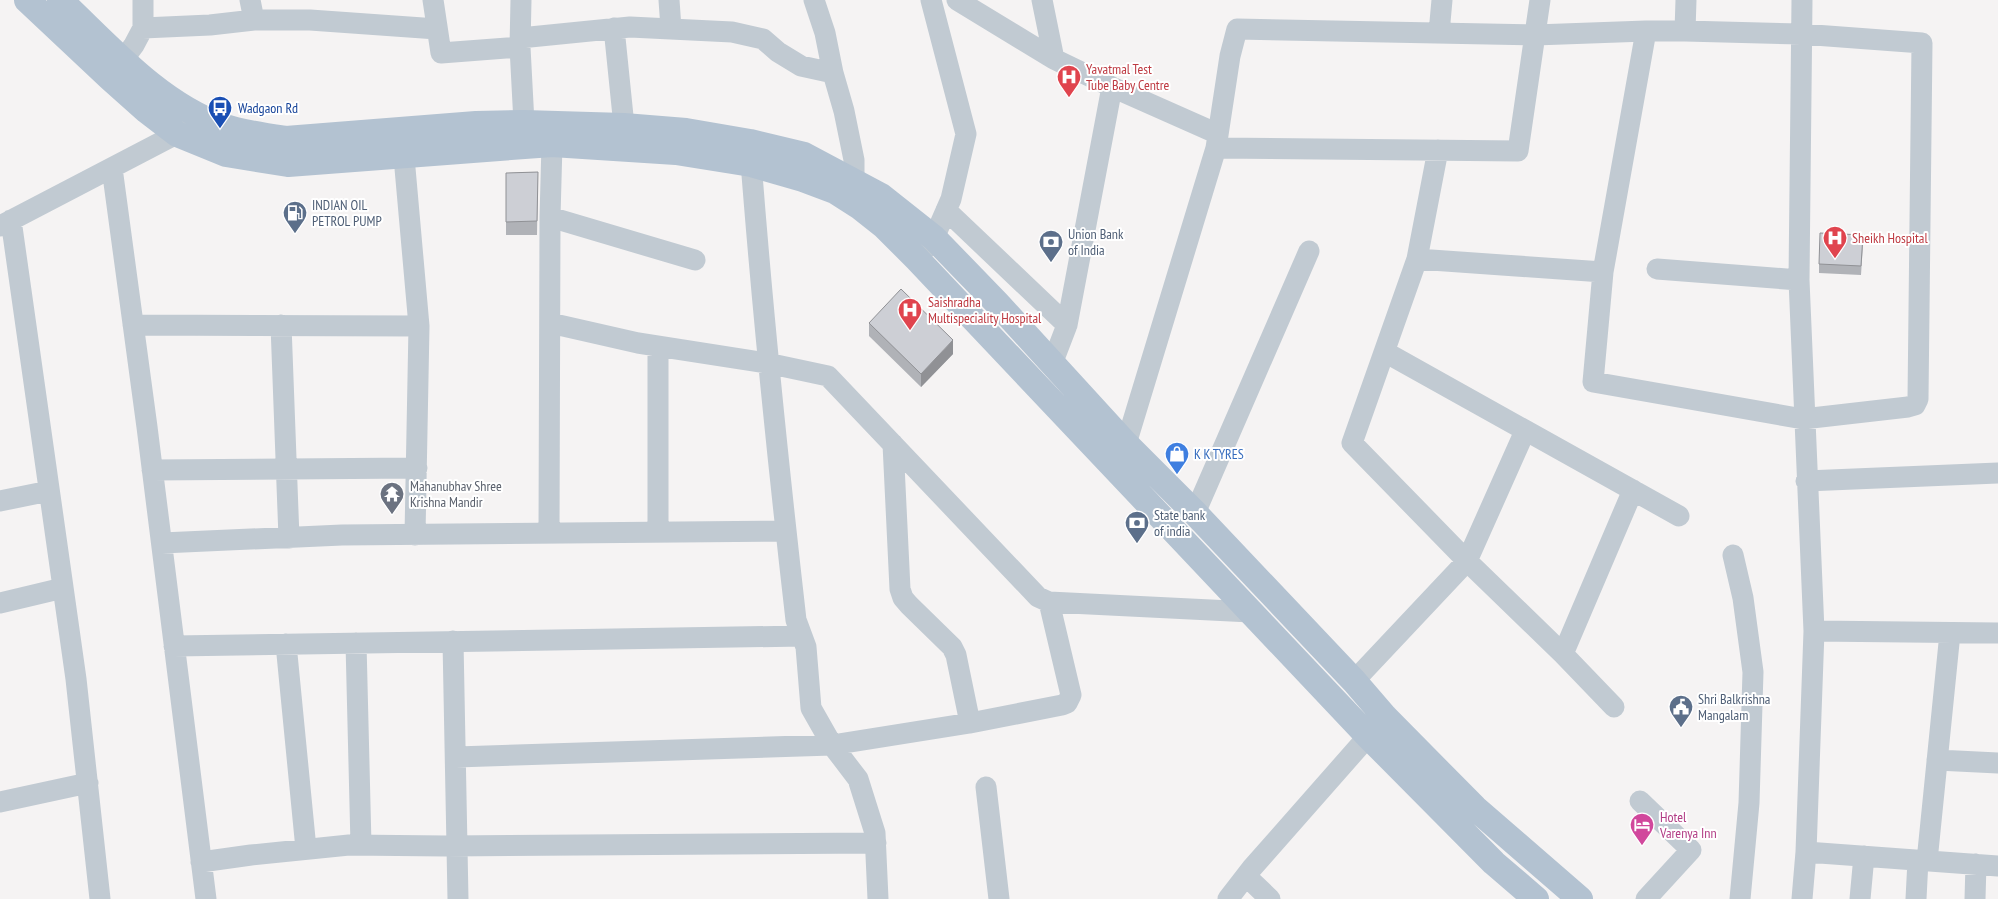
<svg xmlns="http://www.w3.org/2000/svg" width="1998" height="899" font-family="'PT Sans Narrow',sans-serif">
<style>
.lines{fill:none;stroke-linecap:round;stroke-linejoin:round}
.minor{stroke:#c1cad2;stroke-width:21}
.major{stroke:#b3c2d1;stroke-width:26}
.wall{fill:#b0b2b7}
.shaded-wall{fill:#909195}
.building{fill:#cdcfd5;stroke:#909195}
.labels{text-anchor:middle;dominant-baseline:central;stroke-width:4;stroke-linejoin:round;paint-order:stroke}
.health-label{font-size:14px;fill:#be3a42;stroke:#fff;text-anchor:start}
.transit-label{font-size:14px;fill:#164399;stroke:#fff;text-anchor:start}
.service-label{font-size:14px;fill:#4e5e75;stroke:#fff;text-anchor:start}
.shop-label{font-size:14px;fill:#366cbe;stroke:#fff;text-anchor:start}
.worship-label{font-size:14px;fill:#5b616d;stroke:#fff;text-anchor:start}
.hotel-label{font-size:14px;fill:#b23c85;stroke:#fff;text-anchor:start}
</style>
<rect width="100%" height="100%" fill="#f5f3f3"/>
<g class="lines">
<path class="minor" d="M 250,0 L 254,20
M 433,0 L 441,53 L 520,47
M 521,0 L 520,47 L 524,123
M 669,0 L 671,28
M 814,0 L 825,33 L 833,73 L 844,111 L 854,160 L 854,182
M 957,0 L 1054,59
M 1042,0 L 1054,59 L 1112,87 L 1067,325 L 1052,364
M 1802,0 L 1799,280 L 1814,631 L 1806,852 L 1802,899
M 143,28 L 210,25 L 254,20 L 310,20 L 437,29
M 614,28 L 624,126
M 1685,31 L 1686,0
M 1439,33 L 1442,0
M 520,38 L 630,27 L 732,32 L 763,39 L 778,52 L 801,66 L 833,73
M 123,60 L 134,45 L 143,28 L 143,0
M 1112,87 L 1218,134
M 1216,148 L 1518,151 L 1540,0
M 750,149 C 762,307 778,463 796,620 L 806,647 L 811,708 L 832,745 L 858,779 L 875,833 L 878,899
M 1438,150 L 1417,259 L 1352,443 L 1467,561 L 1563,654 L 1614,707
M 404,157 L 419,326 L 415,535
M 112,168 L 147,427 L 206,899
M 946,210 L 1067,325
M 550,217 L 695,260
M 11,220 L 76,679 L 100,899
M 0,226 L 188,128
M 925,249 L 934,238 L 951,199 L 966,134 L 931,0
M 1417,259 L 1603,272
M 1657,269 L 1799,280
M 550,323 L 638,343 L 767,363 L 828,376 L 1038,597 L 1049,602 L 1251,612
M 133,325 L 419,326
M 281,325 L 289,538
M 658,346 L 658,532
M 1385,352 L 1679,516
M 893,444 L 900,589 L 903,598 L 909,605 L 952,647 L 956,655 L 970,723
M 1126,444 L 1216,148 L 1230,56 L 1237,29 L 1535,35 L 1646,31 L 1685,31 L 1801,34 L 1922,43 L 1918,399 L 1915,405 L 1908,407 L 1803,419 L 1593,382 L 1603,272 L 1646,31
M 152,470 L 417,468
M 1806,481 L 1998,473
M 0,501 L 49,491
M 1195,513 L 1309,251
M 549,533 L 550,217 L 552,144
M 162,543 L 342,535 L 786,531
M 1733,555 L 1743,598 L 1753,672 L 1749,803 L 1740,899
M 0,603 L 63,588
M 1814,631 L 1998,633
M 453,641 L 458,899
M 356,643 L 361,845
M 286,644 L 306,849
M 174,646 L 802,636
M 1563,654 L 1633,490
M 1354,681 L 1467,561 L 1525,431
M 456,757 L 832,745 L 970,723 L 1062,705 L 1067,703 L 1071,695 L 1049,602
M 1937,760 L 1998,763
M 986,787 L 999,899
M 1640,801 L 1691,850 L 1646,899
M 0,802 L 88,783
M 1806,852 L 1998,866
M 1927,861 L 1950,633
M 201,862 L 251,855 L 349,845 L 446,846 L 876,843
M 1246,876 L 1270,899
M 1228,899 L 1252,868 L 1378,725
M 1860,899 L 1864,856
M 1916,899 L 1918,860
M 1975,899 L 1976,864"/>
<path class="major" d="M 27,0 L 110,78 L 147,111 L 177,134 L 226,154 L 288,164 L 552,144 L 676,152 L 751,164 L 803,179 L 835,191 L 860,207 L 884,226 L 917,259 L 1368,736 L 1494,863 L 1536,899
M 60,0 C 109,46 158,103 222,126 C 243,133 265,136 286,139 L 476,124 L 524,123 L 624,126 L 686,131 L 750,142 L 804,155 L 881,196 L 934,238 L 997,303 L 1126,444 L 1195,513 L 1354,681 L 1385,717 L 1475,808 L 1580,899"/>
</g>
<path class="wall" d="M 538,172 L 537,235 L 506,235 L 506,173 Z
M 1863,244 L 1861,275 L 1819,273 L 1819,264 Z
M 869,323 L 953,354 L 921,387 L 869,336 Z"/>
<path class="shaded-wall" d="M 953,340 L 953,354 L 921,387 L 921,374 Z"/>
<path class="building" d="M 538,172 L 537,221 L 506,222 L 506,173 Z
M 1820,233 L 1863,235 L 1861,266 L 1819,264 Z
M 901,289 L 953,340 L 921,374 L 869,323 Z"/>
<defs>
<symbol id="hospital-pin" viewBox="-11 -11 22 30"><path d="M0 17L-7.5 6A9.5 9.5 0 1 1 7.5 6Z" fill="#e0444e" stroke="#fff"/><path d="M-5-5h3v3.5h4V-5h3V5h-3V1.5h-4V5h-3Z" fill="#fff"/></symbol>
<symbol id="bus-pin" viewBox="-11 -11 22 30"><path d="M0 17L-7.5 6A9.5 9.5 0 1 1 7.5 6Z" fill="#1a4fb4" stroke="#fff"/><path d="M-5-6H5V4H4V6H2V4H-2V6H-4V4H-5ZM-3.5-4V0h7V-4ZM-3.5 1.2v1.5H-2V1.2ZM2 1.2v1.5H3.5V1.2Z" fill="#fff"/></symbol>
<symbol id="fuel-pin" viewBox="-11 -11 22 30"><path d="M0 17L-7.5 6A9.5 9.5 0 1 1 7.5 6Z" fill="#5c6f8a" stroke="#fff"/><path d="M-5.5-6h7V0h2V4h1.3V-2.5L3-4.5l.8-.8L6-3V5H2.5V1h-1V6h-7ZM-4.2-4.7v3.2H.2V-4.7Z" fill="#fff"/></symbol>
<symbol id="bank-pin" viewBox="-11 -11 22 30"><path d="M0 17L-7.5 6A9.5 9.5 0 1 1 7.5 6Z" fill="#5c6f8a" stroke="#fff"/><path d="M-6-4H6V4H-6ZM0-2.3a2.3 2.3 0 1 0 0 4.6a2.3 2.3 0 1 0 0-4.6Z" fill="#fff"/></symbol>
<symbol id="shop-pin" viewBox="-11 -11 22 30"><path d="M0 17L-7.5 6A9.5 9.5 0 1 1 7.5 6Z" fill="#3f7fe0" stroke="#fff"/><path d="M-5-2.5h2.3a2.7 3.5 0 0 1 5.4 0H5L5.5 6h-11ZM-1.5-2.5h3a1.5 2.3 0 0 0-3 0Z" fill="#fff"/></symbol>
<symbol id="temple-pin" viewBox="-11 -11 22 30"><path d="M0 17L-7.5 6A9.5 9.5 0 1 1 7.5 6Z" fill="#6b7280" stroke="#fff"/><path d="M0-6L5-2H3V0L6.5 2.5H4V6H1.5V3h-3V6H-4V2.5H-6.5L-3 0V-2H-5Z" fill="#fff"/></symbol>
<symbol id="civic-pin" viewBox="-11 -11 22 30"><path d="M0 17L-7.5 6A9.5 9.5 0 1 1 7.5 6Z" fill="#5c6f8a" stroke="#fff"/><path d="M-.6-6.5H3V-4.5H.6V-3L4-1V1h2V6H-6V1h2V-1L-.6-3ZM-1.2 2.5V6h2.4V2.5Z" fill="#fff"/></symbol>
<symbol id="hotel-pin" viewBox="-11 -11 22 30"><path d="M0 17L-7.5 6A9.5 9.5 0 1 1 7.5 6Z" fill="#d1479c" stroke="#fff"/><path d="M-6-4.5h1.5V1H6V5H4.5V3h-9V5H-6ZM-4 0a1.8 1.8 0 1 1 3.6 0ZM.5 0V-2.5h3Q6-2.5 6 0Z" fill="#fff"/></symbol>
</defs>
<g fill-rule="evenodd">
<use href="#hospital-pin" x="1055" y="63" width="28" height="38"/>
<use href="#bus-pin" x="206" y="94" width="28" height="38"/>
<use href="#fuel-pin" x="281" y="199" width="28" height="38"/>
<use href="#hospital-pin" x="1821" y="224" width="28" height="38"/>
<use href="#bank-pin" x="1037" y="228" width="28" height="38"/>
<use href="#hospital-pin" x="896" y="296" width="28" height="38"/>
<use href="#shop-pin" x="1163" y="440" width="28" height="38"/>
<use href="#temple-pin" x="378" y="480" width="28" height="38"/>
<use href="#bank-pin" x="1123" y="509" width="28" height="38"/>
<use href="#civic-pin" x="1667" y="693" width="28" height="38"/>
<use href="#hotel-pin" x="1628" y="811" width="28" height="38"/>
</g>
<g class="labels">
<g class="health-label">
<text x="1086" y="69">Yavatmal Test<tspan x="1086" dy="16">Tube Baby Centre</tspan></text>
<text x="1852" y="238">Sheikh Hospital</text>
<text x="928" y="302">Saishradha<tspan x="928" dy="16">Multispeciality Hospital</tspan></text>
</g>
<g class="transit-label">
<text x="238" y="108">Wadgaon Rd</text>
</g>
<g class="service-label">
<text x="312" y="205">INDIAN OIL<tspan x="312" dy="16">PETROL PUMP</tspan></text>
<text x="1068" y="234">Union Bank<tspan x="1068" dy="16">of India</tspan></text>
<text x="1154" y="515">State bank<tspan x="1154" dy="16">of india</tspan></text>
<text x="1698" y="699">Shri Balkrishna<tspan x="1698" dy="16">Mangalam</tspan></text>
</g>
<g class="shop-label">
<text x="1194" y="454">K K TYRES</text>
</g>
<g class="worship-label">
<text x="410" y="486">Mahanubhav Shree<tspan x="410" dy="16">Krishna Mandir</tspan></text>
</g>
<g class="hotel-label">
<text x="1660" y="817">Hotel<tspan x="1660" dy="16">Varenya Inn</tspan></text>
</g>
</g>
</svg>
